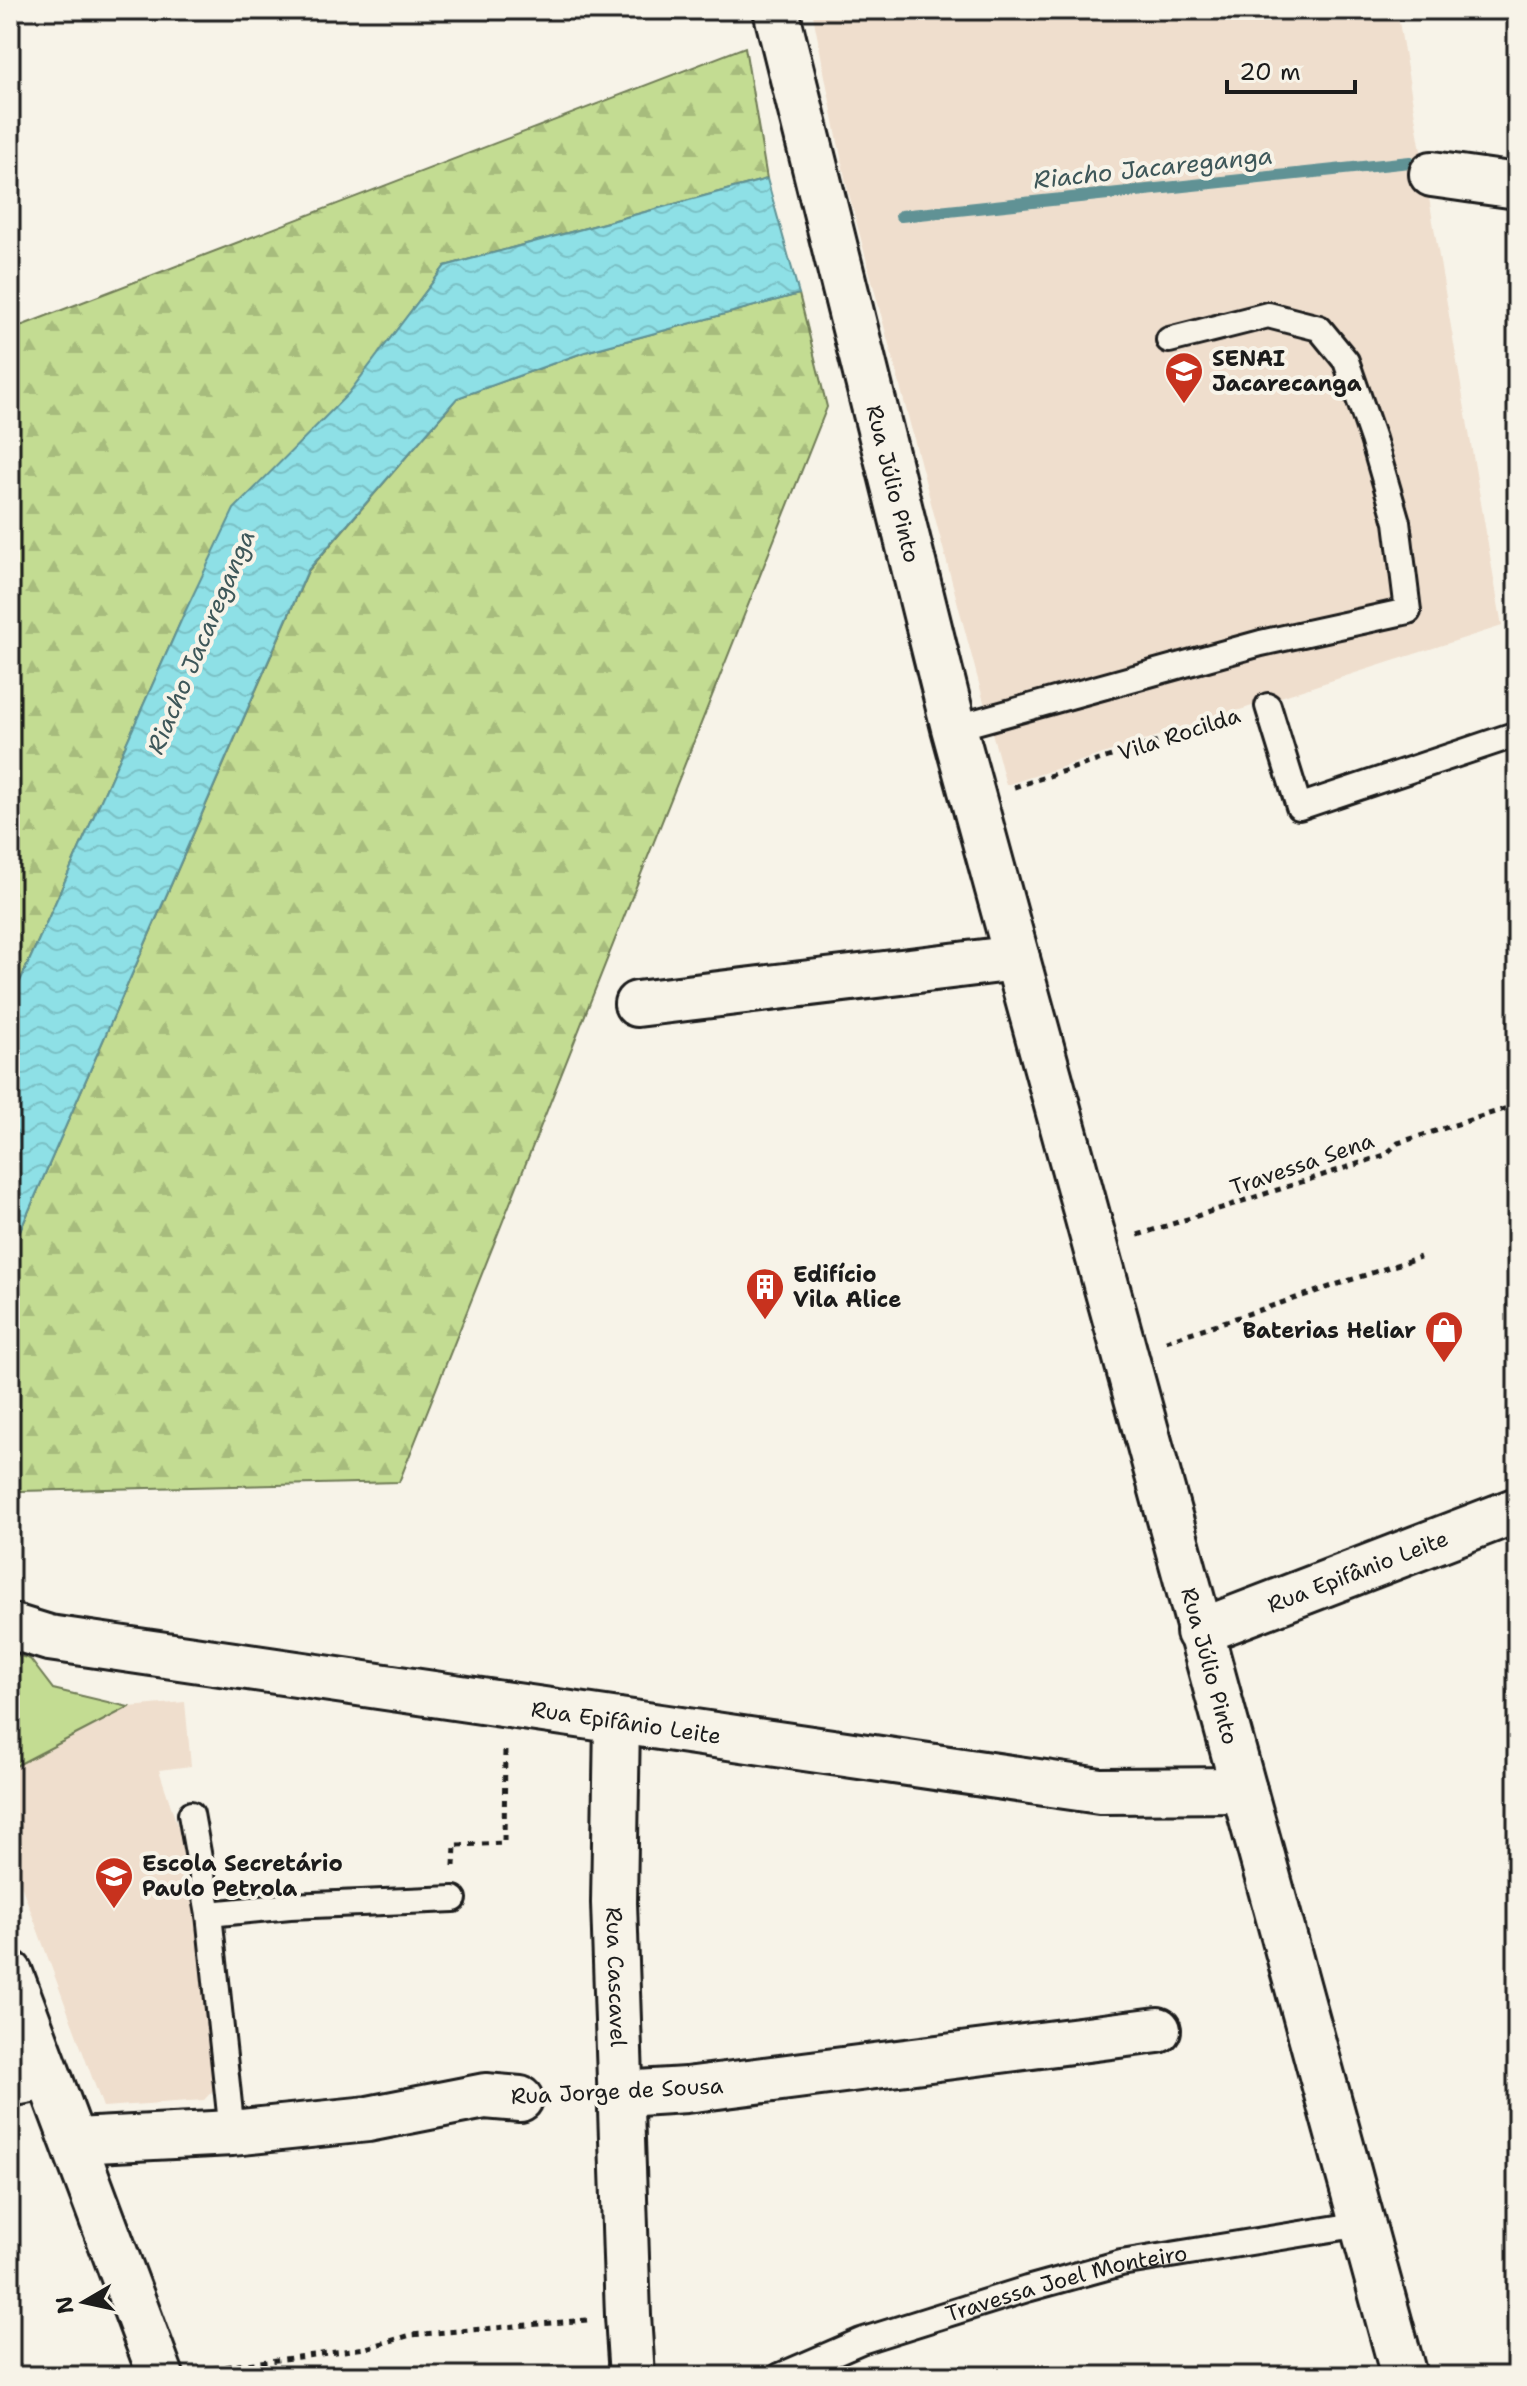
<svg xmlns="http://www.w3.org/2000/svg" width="1527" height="2386" font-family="'Shantell Sans',sans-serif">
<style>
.built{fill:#efdecd}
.forest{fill:url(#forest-firs);stroke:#707c57;stroke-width:2}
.park{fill:#c3dc92;stroke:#707c57;stroke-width:2}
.water{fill:url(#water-waves);stroke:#609295;stroke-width:2}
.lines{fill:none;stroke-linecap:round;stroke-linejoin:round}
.stream{stroke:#609295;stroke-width:12}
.service-casing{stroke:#1c1c1c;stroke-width:30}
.minor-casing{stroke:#1c1c1c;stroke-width:50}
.tertiary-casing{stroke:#1c1c1c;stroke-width:50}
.path{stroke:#1c1c1c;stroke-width:5;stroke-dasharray:6 6;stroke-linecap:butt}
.service{stroke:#f7f3e8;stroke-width:24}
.minor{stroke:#f7f3e8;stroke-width:44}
.tertiary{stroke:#f7f3e8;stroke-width:44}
.labels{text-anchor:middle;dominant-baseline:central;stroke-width:8;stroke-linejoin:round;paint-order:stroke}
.poi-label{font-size:22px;font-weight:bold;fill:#1c1c1c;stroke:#f7f3e8;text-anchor:start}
.street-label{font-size:22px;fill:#1c1c1c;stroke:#f7f3e8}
.water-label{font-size:24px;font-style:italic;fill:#3e5759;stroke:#f7f3e8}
</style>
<defs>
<pattern id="forest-firs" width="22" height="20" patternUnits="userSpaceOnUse" patternTransform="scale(2)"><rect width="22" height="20" fill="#c3dc92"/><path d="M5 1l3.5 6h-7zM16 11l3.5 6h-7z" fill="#a7bc7d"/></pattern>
<pattern id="water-waves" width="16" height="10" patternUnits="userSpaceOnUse" patternTransform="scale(2)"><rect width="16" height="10" fill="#8ee0e6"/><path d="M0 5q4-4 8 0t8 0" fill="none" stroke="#7ac0c5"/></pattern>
</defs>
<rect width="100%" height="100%" fill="#f7f3e8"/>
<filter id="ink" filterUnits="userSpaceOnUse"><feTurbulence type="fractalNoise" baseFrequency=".0125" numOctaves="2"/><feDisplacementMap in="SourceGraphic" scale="16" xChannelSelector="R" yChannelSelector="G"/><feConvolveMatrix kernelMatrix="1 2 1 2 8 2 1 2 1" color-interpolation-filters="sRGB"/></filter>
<g filter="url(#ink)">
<path class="built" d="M 812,10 L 1397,10 L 1502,626 L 1006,785 L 846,183 Z
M 185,1702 L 191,1766 L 159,1770 L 196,1882 L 217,2086 L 204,2100 L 103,2107 L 10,1855 L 10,1769 L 129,1707 Z"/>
<path class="forest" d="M 745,47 L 767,179 L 445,266 L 184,614 L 10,1004 L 10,330 Z
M 799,294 L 827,407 L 399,1482 L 20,1491 L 10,1493 L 10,1254 L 308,571 L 457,398 L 585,352 Z"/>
<path class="park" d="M 10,1653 L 30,1659 L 53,1689 L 129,1707 L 10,1769 Z"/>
<path class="water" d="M 767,179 L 799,294 L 585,352 L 457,398 L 308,570 L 10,1254 L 10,1004 L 184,614 L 234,509 L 348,394 L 445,266 Z"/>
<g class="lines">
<path class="stream" d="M 901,216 L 1410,162"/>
<defs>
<g id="service">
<path d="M 1268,706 L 1299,807 L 1517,734"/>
<path d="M 954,728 L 1261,643 L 1408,611 L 1397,522 L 1373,439 L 1346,361 L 1319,328 L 1268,315 L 1169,340"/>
<path d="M 191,1814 L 209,1914 L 232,2133"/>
<path d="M 209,1914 L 290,1906 L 454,1899"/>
<path id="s1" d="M 780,2376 L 861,2341 L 1027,2289 L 1121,2263 L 1362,2224"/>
</g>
<g id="minor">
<path id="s2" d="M 776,10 L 954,728 L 1404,2376"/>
<path d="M 1432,174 L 1517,186"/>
<path d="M 637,1004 L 1017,958"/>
<path id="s3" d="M 10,1626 L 49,1638 L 1100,1791 L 1244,1790"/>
<path id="s4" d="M 1199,1632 L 1517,1510"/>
<path id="s5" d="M 617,1721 L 614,1903 L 628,2316 L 632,2376"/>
<path d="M 10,2084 L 47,2077"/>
<path d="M 622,2094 L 686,2090 L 1158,2030"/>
<path d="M 75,2141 L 232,2133 L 368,2119 L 485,2096 L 520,2099"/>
</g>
<path id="tertiary" d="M 10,1973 L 161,2376"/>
</defs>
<use href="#service" class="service-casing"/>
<use href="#minor" class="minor-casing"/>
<use href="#tertiary" class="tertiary-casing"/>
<path class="path" d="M 1014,787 L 1237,716
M 1138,1235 L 1385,1155 L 1398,1143 L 1517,1105
M 1166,1341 L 1420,1257
M 454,1866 L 455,1845 L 504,1843 L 505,1747
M 201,2370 L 366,2348 L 411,2335 L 587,2320"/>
<use href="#service" class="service"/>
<use href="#minor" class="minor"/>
<use href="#tertiary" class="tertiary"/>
</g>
</g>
<defs>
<symbol id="university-pin" viewBox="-11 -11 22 30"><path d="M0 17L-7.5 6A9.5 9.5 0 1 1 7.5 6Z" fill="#c8321e" stroke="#f7f3e8"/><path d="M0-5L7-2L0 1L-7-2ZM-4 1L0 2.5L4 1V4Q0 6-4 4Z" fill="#fff"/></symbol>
<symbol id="building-pin" viewBox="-11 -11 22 30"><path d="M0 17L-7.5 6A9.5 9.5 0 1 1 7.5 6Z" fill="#c8321e" stroke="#f7f3e8"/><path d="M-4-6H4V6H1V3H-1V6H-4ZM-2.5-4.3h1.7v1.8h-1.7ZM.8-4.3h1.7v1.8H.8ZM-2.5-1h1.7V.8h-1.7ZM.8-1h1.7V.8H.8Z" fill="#fff"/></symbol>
<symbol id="shop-pin" viewBox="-11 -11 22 30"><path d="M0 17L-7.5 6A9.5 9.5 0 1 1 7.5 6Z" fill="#c8321e" stroke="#f7f3e8"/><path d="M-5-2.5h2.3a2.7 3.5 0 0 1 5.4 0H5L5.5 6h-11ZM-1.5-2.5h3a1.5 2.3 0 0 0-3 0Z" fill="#fff"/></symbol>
<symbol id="school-pin" viewBox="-11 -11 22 30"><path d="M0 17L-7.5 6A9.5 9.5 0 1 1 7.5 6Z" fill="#c8321e" stroke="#f7f3e8"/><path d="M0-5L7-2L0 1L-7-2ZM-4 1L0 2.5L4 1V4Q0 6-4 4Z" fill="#fff"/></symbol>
</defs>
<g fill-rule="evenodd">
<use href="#university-pin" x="1162" y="349" width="44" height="60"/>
<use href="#building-pin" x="743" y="1265" width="44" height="60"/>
<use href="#shop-pin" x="1422" y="1308" width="44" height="60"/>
<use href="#school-pin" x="92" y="1854" width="44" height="60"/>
</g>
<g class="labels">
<g class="poi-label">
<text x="1212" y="358">SENAI<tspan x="1212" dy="25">Jacarecanga</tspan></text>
<text x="793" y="1274">Edifício<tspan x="793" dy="25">Vila Alice</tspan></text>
<text x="1416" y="1330" text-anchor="end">Baterias Heliar</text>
<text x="142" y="1863">Escola Secretário<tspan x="142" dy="25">Paulo Petrola</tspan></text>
</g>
<g class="street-label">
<text stroke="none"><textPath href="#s2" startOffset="488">Rua Júlio Pinto</textPath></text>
<text transform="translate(1179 734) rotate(-18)">Vila Rocilda</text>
<text transform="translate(1302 1164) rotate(-19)">Travessa Sena</text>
<text stroke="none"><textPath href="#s4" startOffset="170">Rua Epifânio Leite</textPath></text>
<text stroke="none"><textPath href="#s2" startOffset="1712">Rua Júlio Pinto</textPath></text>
<text stroke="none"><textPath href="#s3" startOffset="624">Rua Epifânio Leite</textPath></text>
<text stroke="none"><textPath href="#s5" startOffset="256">Rua Cascavel</textPath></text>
<text transform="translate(617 2091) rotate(-3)">Rua Jorge de Sousa</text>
<text stroke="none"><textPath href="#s1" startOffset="302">Travessa Joel Monteiro</textPath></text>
</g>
<g class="water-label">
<text transform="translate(1153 168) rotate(-6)">Riacho Jacareganga</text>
<text transform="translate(201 642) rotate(-67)">Riacho Jacareganga</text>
</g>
</g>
<rect width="1527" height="2386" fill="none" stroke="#f7f3e8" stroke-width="40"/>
<rect x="20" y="20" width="1487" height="2346" fill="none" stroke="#1c1c1c" stroke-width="3" filter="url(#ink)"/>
<g transform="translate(84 2302) rotate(261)" stroke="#f7f3e8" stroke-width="6" paint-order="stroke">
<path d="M0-6L14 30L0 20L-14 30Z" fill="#1c1c1c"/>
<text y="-12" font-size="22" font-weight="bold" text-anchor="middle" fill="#1c1c1c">N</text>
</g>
<path d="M1227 80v12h128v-12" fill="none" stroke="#1c1c1c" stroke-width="4"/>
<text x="1239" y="80" font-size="24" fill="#1c1c1c" stroke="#f7f3e8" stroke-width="6" paint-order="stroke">20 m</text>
</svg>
